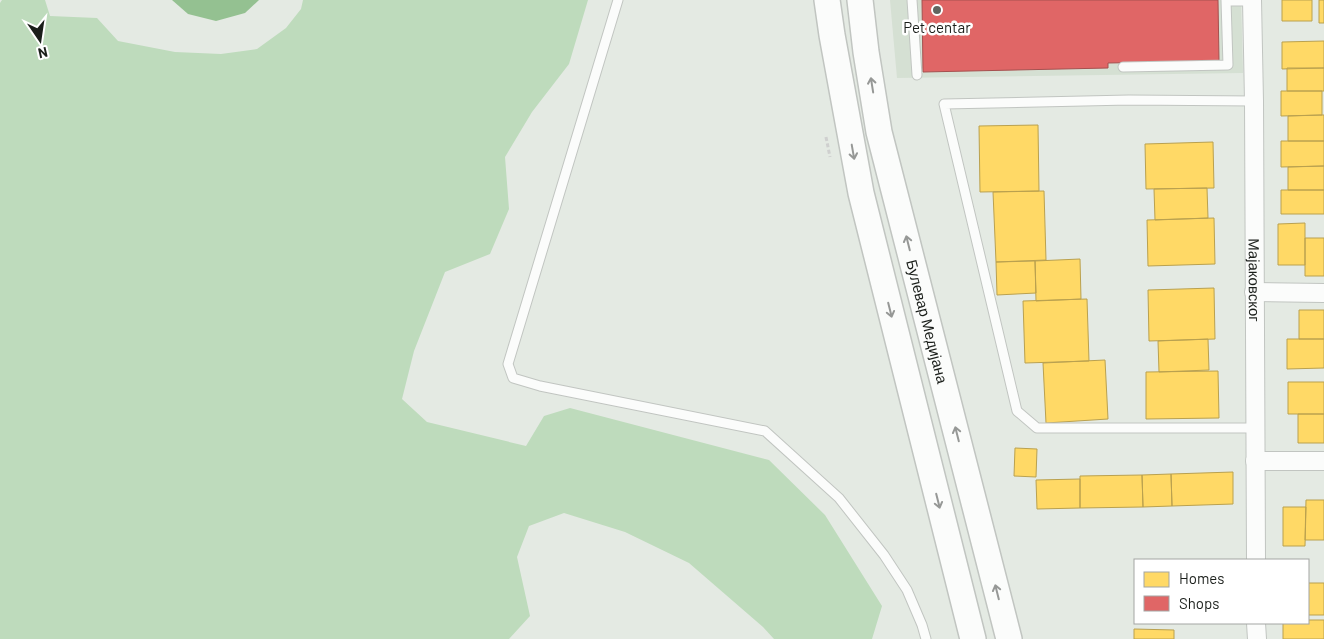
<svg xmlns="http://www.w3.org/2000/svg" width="1324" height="639" font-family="Barlow,sans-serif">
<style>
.built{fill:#d5e0d3}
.green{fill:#bedbbc}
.water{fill:#94c191}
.homes{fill:#ffd966;stroke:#baa14f}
.shops{fill:#e06666;stroke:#a5504f}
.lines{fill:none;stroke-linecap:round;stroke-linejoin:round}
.lane-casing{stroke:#c1c5c1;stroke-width:11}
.street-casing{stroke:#c1c5c1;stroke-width:20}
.secondary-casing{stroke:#c1c5c1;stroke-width:28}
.path{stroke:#cfd0cf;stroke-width:3;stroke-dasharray:4 2.5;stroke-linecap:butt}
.lane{stroke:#fbfcfb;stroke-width:9}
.street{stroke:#fbfcfb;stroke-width:18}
.secondary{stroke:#fbfcfb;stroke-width:25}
.oneway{stroke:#969896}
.poi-dot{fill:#616560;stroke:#fff;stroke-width:2}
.labels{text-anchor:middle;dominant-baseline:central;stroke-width:5;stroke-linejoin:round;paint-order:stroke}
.poi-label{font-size:15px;fill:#1a1e1a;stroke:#fff}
.street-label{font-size:15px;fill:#1a1e1a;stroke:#fff}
</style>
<rect width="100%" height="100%" fill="#e4eae3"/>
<path class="built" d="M 890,0 L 1241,0 L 1243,73 L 897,78 Z"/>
<path class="green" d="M 2,0 L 45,0 L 50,16 L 97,18 L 118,41 L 175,52 L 221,54 L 257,49 L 286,28 L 301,9 L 303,0 L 588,0 L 569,64 L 532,112 L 505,157 L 509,209 L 490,254 L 445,272 L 414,351 L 402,399 L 427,422 L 526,446 L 544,416 L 570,408 L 769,460 L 825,515 L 882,606 L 872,639 L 774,639 L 763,627 L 689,563 L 625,532 L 564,513 L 529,526 L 517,557 L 530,616 L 509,639 L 0,639 L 0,3 Z"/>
<path class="water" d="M 172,0 L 259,0 L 245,13 L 216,21 L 188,14 Z"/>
<path class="homes" d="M 1282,0 L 1312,0 L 1312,21 L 1282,21 Z
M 1319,0 L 1324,0 L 1324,23 L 1319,23 Z
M 1324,41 L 1324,68 L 1282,69 L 1282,42 Z
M 1287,68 L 1324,68 L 1324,91 L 1287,91 Z
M 1281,91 L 1322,91 L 1322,115 L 1281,116 Z
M 1322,115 L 1324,115 L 1324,141 L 1288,141 L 1288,116 Z
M 1038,125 L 1039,191 L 980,192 L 979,126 Z
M 1281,141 L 1324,141 L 1324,166 L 1281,167 Z
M 1213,142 L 1214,188 L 1146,189 L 1145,144 Z
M 1324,166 L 1324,190 L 1288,190 L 1288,167 Z
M 1207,188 L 1208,218 L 1155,220 L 1154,189 Z
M 1281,190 L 1324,190 L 1324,214 L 1281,214 Z
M 1044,191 L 1046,260 L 996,262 L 993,192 Z
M 1214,218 L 1215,264 L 1148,266 L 1147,220 Z
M 1305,223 L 1305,265 L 1278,265 L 1278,224 Z
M 1305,238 L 1324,238 L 1324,276 L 1305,276 Z
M 1080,259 L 1081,299 L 1036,301 L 1035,261 Z
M 1035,261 L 1036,293 L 997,295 L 996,262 Z
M 1214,288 L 1215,339 L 1149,341 L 1148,290 Z
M 1087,299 L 1089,361 L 1025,363 L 1023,301 Z
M 1299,310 L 1324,310 L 1324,339 L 1299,339 Z
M 1208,339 L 1209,370 L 1159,372 L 1158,341 Z
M 1287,339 L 1324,339 L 1324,368 L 1287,369 Z
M 1105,360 L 1108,419 L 1046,423 L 1043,363 Z
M 1218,371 L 1219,418 L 1146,419 L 1146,372 Z
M 1288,382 L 1324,382 L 1324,414 L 1288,414 Z
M 1298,414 L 1324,414 L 1324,443 L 1298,443 Z
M 1015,448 L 1037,449 L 1036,477 L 1014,476 Z
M 1233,472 L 1233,504 L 1172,506 L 1171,474 Z
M 1171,474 L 1172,506 L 1143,507 L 1142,475 Z
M 1142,475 L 1143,507 L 1080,508 L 1080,476 Z
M 1080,479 L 1080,508 L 1037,509 L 1036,480 Z
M 1306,500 L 1324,500 L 1324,540 L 1305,540 Z
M 1283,507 L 1306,507 L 1305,546 L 1283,546 Z
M 1308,583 L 1324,583 L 1324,615 L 1308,615 Z
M 1308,620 L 1324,620 L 1324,639 L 1283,639 L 1283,623 L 1308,623 Z
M 1134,629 L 1174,630 L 1174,639 L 1134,639 Z"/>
<path class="shops" d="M 922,0 L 1218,0 L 1219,61 L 1108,63 L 1108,68 L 923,72 Z"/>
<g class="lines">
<defs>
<path id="lane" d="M 618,0 L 508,364 L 513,378 L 540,386 L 765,431 L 839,498 L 884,555 L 907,590 L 922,625 L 926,639
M 912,0 L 917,75
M 1226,1 L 1252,1
M 1123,67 L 1228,65 L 1226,0
M 1254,101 L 1129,100 L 944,104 L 1017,411 L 1037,428 L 1255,428"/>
<g id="street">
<path id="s1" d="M 1252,0 L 1254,101 L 1256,560"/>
<path d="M 1254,292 L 1324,293"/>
<path d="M 1255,461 L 1324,461"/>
<path d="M 1256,623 L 1257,639"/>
</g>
<g id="secondary">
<path d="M 827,0 L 832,35 L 861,193 L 973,639"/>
<path id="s2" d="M 860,0 L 866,52 L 879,132 L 1009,639"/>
</g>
</defs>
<use href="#lane" class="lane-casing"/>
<use href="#street" class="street-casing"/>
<use href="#secondary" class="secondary-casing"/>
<path class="path" d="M 826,137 L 830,157"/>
<use href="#lane" class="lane"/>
<use href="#street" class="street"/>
<use href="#secondary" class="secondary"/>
</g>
<defs><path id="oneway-shaft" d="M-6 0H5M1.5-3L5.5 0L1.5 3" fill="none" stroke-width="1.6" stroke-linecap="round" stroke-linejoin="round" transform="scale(1.25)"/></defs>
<g class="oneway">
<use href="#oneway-shaft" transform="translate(872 85) rotate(-99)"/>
<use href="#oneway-shaft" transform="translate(853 152) rotate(80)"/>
<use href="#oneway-shaft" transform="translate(908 243) rotate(-104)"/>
<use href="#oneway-shaft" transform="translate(890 310) rotate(76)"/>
<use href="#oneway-shaft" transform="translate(957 434) rotate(-104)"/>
<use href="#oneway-shaft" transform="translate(938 501) rotate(76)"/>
<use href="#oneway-shaft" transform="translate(997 592) rotate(-104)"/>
</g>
<circle class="poi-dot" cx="937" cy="10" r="5"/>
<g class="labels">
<g class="poi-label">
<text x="937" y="27">Pet centar</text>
</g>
<g class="street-label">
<text stroke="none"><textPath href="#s1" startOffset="280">Мајаковског</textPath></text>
<text stroke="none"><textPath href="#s2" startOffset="329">Булевар Медијана</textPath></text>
</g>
</g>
<rect x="1134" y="559" width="175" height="65" fill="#ffffff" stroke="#a3a5a3"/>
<rect x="1144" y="572" width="25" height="15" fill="#ffd966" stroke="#a3a5a3"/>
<text x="1179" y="584" font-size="15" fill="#1a1e1a">Homes</text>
<rect x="1144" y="596" width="25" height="15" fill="#e06666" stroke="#a3a5a3"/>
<text x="1179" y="609" font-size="15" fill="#1a1e1a">Shops</text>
<g transform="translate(40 40) rotate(167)" stroke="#ffffff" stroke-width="4" paint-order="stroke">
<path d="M0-4L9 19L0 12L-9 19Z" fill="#1a1e1a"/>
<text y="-8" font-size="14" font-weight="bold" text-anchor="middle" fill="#1a1e1a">N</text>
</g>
</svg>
